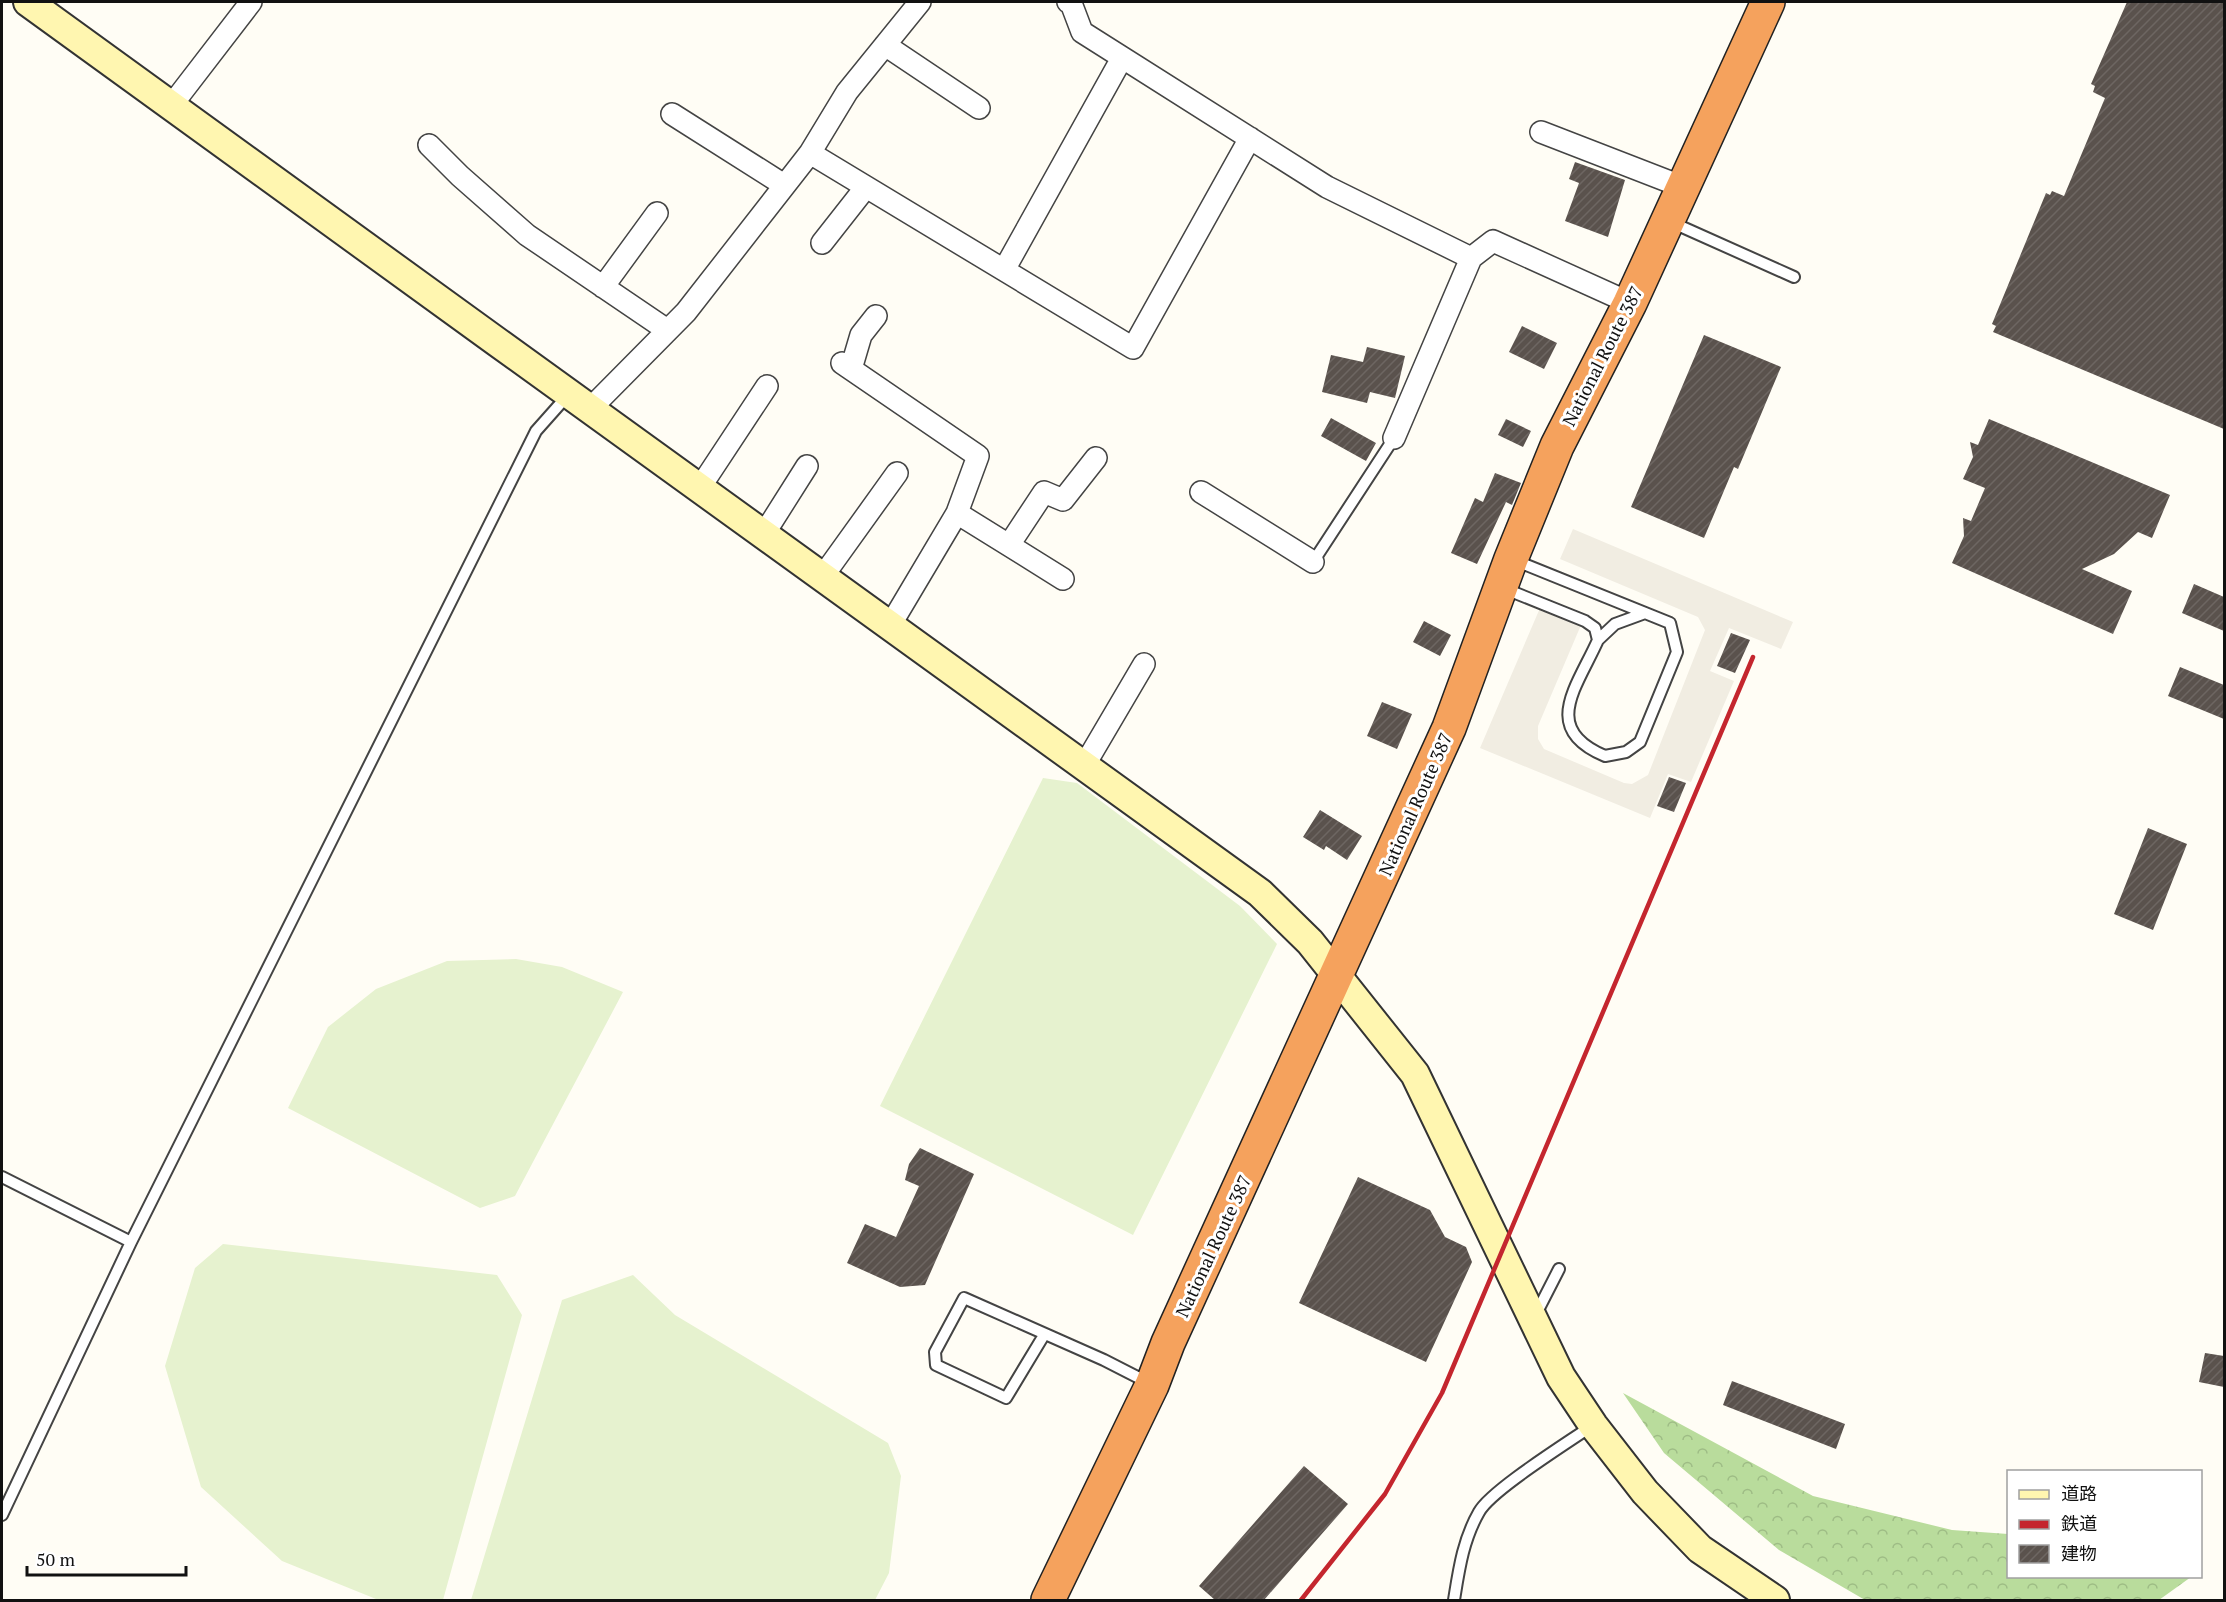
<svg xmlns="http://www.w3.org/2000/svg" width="2226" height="1602" font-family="'PT Serif','Noto Sans JP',serif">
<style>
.forest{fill:url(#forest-crowns)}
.pitch{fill:#e6f2cf}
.plaza{fill:#f1ede2}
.building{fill:url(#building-hatch)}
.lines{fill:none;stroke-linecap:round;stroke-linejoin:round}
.lane-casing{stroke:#444;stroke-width:14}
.street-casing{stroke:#444;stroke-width:24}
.secondary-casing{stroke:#333;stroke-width:32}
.highway-casing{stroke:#222;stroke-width:36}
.lane{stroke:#fff;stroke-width:10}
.street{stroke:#fff;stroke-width:21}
.secondary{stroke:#fff6b0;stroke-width:28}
.highway{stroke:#f5a25d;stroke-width:33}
.rail{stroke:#c4262e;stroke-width:4.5}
.labels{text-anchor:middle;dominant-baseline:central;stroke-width:6;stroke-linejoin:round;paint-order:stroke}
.street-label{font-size:18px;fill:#111;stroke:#fff}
</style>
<defs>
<pattern id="forest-crowns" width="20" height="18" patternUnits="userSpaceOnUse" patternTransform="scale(1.5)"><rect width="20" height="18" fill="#b9dc9c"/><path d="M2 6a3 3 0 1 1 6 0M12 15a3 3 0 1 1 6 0" fill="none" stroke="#9ebc85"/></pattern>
<pattern id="building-hatch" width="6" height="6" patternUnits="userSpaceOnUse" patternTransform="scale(1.5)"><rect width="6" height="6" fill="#5a524d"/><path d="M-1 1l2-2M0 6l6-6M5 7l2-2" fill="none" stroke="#6d6662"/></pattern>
</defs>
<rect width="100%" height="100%" fill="#fffdf5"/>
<path class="forest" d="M 1623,1393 L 1813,1496 L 1952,1530 L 2008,1534 L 2008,1576 L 2191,1577 L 2159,1600 L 1865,1600 L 1779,1550 L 1664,1453 Z"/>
<path class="pitch" d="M 1043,778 L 1077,783 L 1240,906 L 1277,944 L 1133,1235 L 880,1106 Z
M 516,959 L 562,967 L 623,992 L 515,1196 L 480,1208 L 288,1108 L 328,1027 L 376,989 L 447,961 Z
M 223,1244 L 497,1275 L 522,1315 L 443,1600 L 376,1599 L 282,1561 L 201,1487 L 165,1366 L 195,1268 Z
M 633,1275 L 675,1315 L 888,1443 L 901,1476 L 889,1573 L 875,1600 L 471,1600 L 562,1300 Z"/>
<path class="plaza" d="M 1573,529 L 1793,622 L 1781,649 L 1729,628 L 1710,671 L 1734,681 L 1691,782 L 1668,774 L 1650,818 L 1480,748 L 1540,608 L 1581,625 L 1538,726 L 1538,739 L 1544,749 L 1624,783 L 1632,784 L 1648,775 L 1705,630 L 1698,617 L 1560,559 Z"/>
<path class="building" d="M 2127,2 L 2224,2 L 2224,429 L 1993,332 L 1996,326 L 1992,324 L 2046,193 L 2050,195 L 2052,191 L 2064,196 L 2105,98 L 2093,92 L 2095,86 L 2091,84 Z
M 1575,162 L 1625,180 L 1608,237 L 1565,221 L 1579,183 L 1569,179 Z
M 1522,326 L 1557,343 L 1544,369 L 1509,352 Z
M 1704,335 L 1781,367 L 1738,469 L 1734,467 L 1704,538 L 1631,507 Z
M 1367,347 L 1405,356 L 1395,398 L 1370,392 L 1367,403 L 1322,392 L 1331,355 L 1363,362 Z
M 1331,418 L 1376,443 L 1366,461 L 1321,436 Z
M 1506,419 L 1531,431 L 1523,447 L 1498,435 Z
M 1989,419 L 2170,495 L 2152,538 L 2138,532 L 2114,554 L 2082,569 L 2132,591 L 2113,634 L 1952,563 L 1964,536 L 1963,518 L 1971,521 L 1985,488 L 1963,479 L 1973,457 L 1970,442 L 1978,445 Z
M 1495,473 L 1521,483 L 1512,505 L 1506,502 L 1477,564 L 1451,553 L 1475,498 L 1483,502 Z
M 2194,584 L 2224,597 L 2224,631 L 2182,613 Z
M 1424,621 L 1451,635 L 1440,656 L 1413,642 Z
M 1731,633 L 1750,640 L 1735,673 L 1717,666 Z
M 2180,667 L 2224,685 L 2224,719 L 2168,696 Z
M 1382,702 L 1412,714 L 1397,749 L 1367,736 Z
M 1669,777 L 1686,783 L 1674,812 L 1657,806 Z
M 1320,810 L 1362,836 L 1347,860 L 1326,846 L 1324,850 L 1303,837 Z
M 2148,828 L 2187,844 L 2153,930 L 2114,914 Z
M 920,1148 L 974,1174 L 925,1285 L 900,1287 L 847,1263 L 865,1224 L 896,1237 L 919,1186 L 905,1180 L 909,1164 Z
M 1358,1177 L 1430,1210 L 1445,1237 L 1466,1247 L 1472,1262 L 1426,1362 L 1299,1303 Z
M 2205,1353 L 2224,1356 L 2224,1387 L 2199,1382 Z
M 1732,1381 L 1845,1424 L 1836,1449 L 1723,1405 Z
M 1304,1466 L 1348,1504 L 1264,1600 L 1215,1600 L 1199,1586 Z"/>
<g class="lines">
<defs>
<path id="lane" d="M 1671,222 L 1794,277
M 1313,562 L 1394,438
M 1503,588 L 1585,621 L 1595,628 L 1598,640 C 1577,687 1540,729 1605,756 L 1626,752 L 1640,742 L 1677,652 L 1670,623 L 1514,560
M 1598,640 L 1615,624 L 1645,613
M 2,1177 L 131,1242
M 1536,1314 L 1559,1269
M 1044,1335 L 1006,1398 L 936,1365 L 935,1352 L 964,1298 L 1104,1360 L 1149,1383
M 2,1515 L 131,1242 L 536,431 L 568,395
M 1454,1600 C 1459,1569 1463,1540 1479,1512 C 1491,1490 1569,1442 1593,1425"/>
<path id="street" d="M 1068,2 L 1071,3 L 1082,32 L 1327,187 L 1471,258 L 1493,241 L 1630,303
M 885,45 L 979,108
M 171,106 L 251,2
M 672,114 L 784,185
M 1541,132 L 1683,187
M 429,145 L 460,176 L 527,235 L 667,330
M 810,153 L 1133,348 L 1250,138
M 822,243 L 866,187
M 1004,270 L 1122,58
M 603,287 L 657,213
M 842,363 L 978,456 L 957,513 L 891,624
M 851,369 L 861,335 L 876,316
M 589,410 L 686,312 L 810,153 L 847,92 L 920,2
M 1394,438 L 1471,258
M 699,489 L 767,386
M 1201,492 L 1313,562
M 957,513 L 1063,579
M 764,534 L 807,466
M 1009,545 L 1044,492 L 1063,500 L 1096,458
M 823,576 L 897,473
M 1084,766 L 1144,664"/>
<path id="secondary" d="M 28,2 C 438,300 849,596 1260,893 L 1310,942 L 1415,1074 L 1561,1377 L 1593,1425 L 1645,1492 L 1700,1549 L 1775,1600"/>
<path id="highway" d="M 1048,1600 L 1152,1385 L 1168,1343 L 1449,728 L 1511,559 L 1557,446 L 1630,303 L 1768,2"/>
</defs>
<use href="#lane" class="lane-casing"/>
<use href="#street" class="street-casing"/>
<use href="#secondary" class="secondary-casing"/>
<use href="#highway" class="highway-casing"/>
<use href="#lane" class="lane"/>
<use href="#street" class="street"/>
<use href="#secondary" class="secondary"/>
<use href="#highway" class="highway"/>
<path class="rail" d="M 1301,1600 L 1385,1494 L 1442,1393 L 1753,657"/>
</g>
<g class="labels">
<g class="street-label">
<text transform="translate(1602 356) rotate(-63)">National Route 387</text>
<text transform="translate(1415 804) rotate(-66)">National Route 387</text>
<text transform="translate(1213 1246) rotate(-65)">National Route 387</text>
</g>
</g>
<rect width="2226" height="1602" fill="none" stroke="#111111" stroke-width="6"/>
<rect x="2007" y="1470" width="195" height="108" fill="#ffffff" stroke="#a0a0a0" stroke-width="1.5"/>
<rect x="2019" y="1490" width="30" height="9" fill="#fff6b0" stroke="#a0a0a0" stroke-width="1.5"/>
<text x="2061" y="1500" font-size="18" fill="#111111">道路</text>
<rect x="2019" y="1520" width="30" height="9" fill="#c4262e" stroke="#a0a0a0" stroke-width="1.5"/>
<text x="2061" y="1530" font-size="18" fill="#111111">鉄道</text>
<rect x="2019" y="1545" width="30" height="18" fill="url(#building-hatch)" stroke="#a0a0a0" stroke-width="1.5"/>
<text x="2061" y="1560" font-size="18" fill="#111111">建物</text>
<path d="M27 1566v9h159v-9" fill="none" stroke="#111111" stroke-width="3"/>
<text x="36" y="1566" font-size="18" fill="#111111" stroke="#ffffff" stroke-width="4.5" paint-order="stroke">50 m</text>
</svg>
